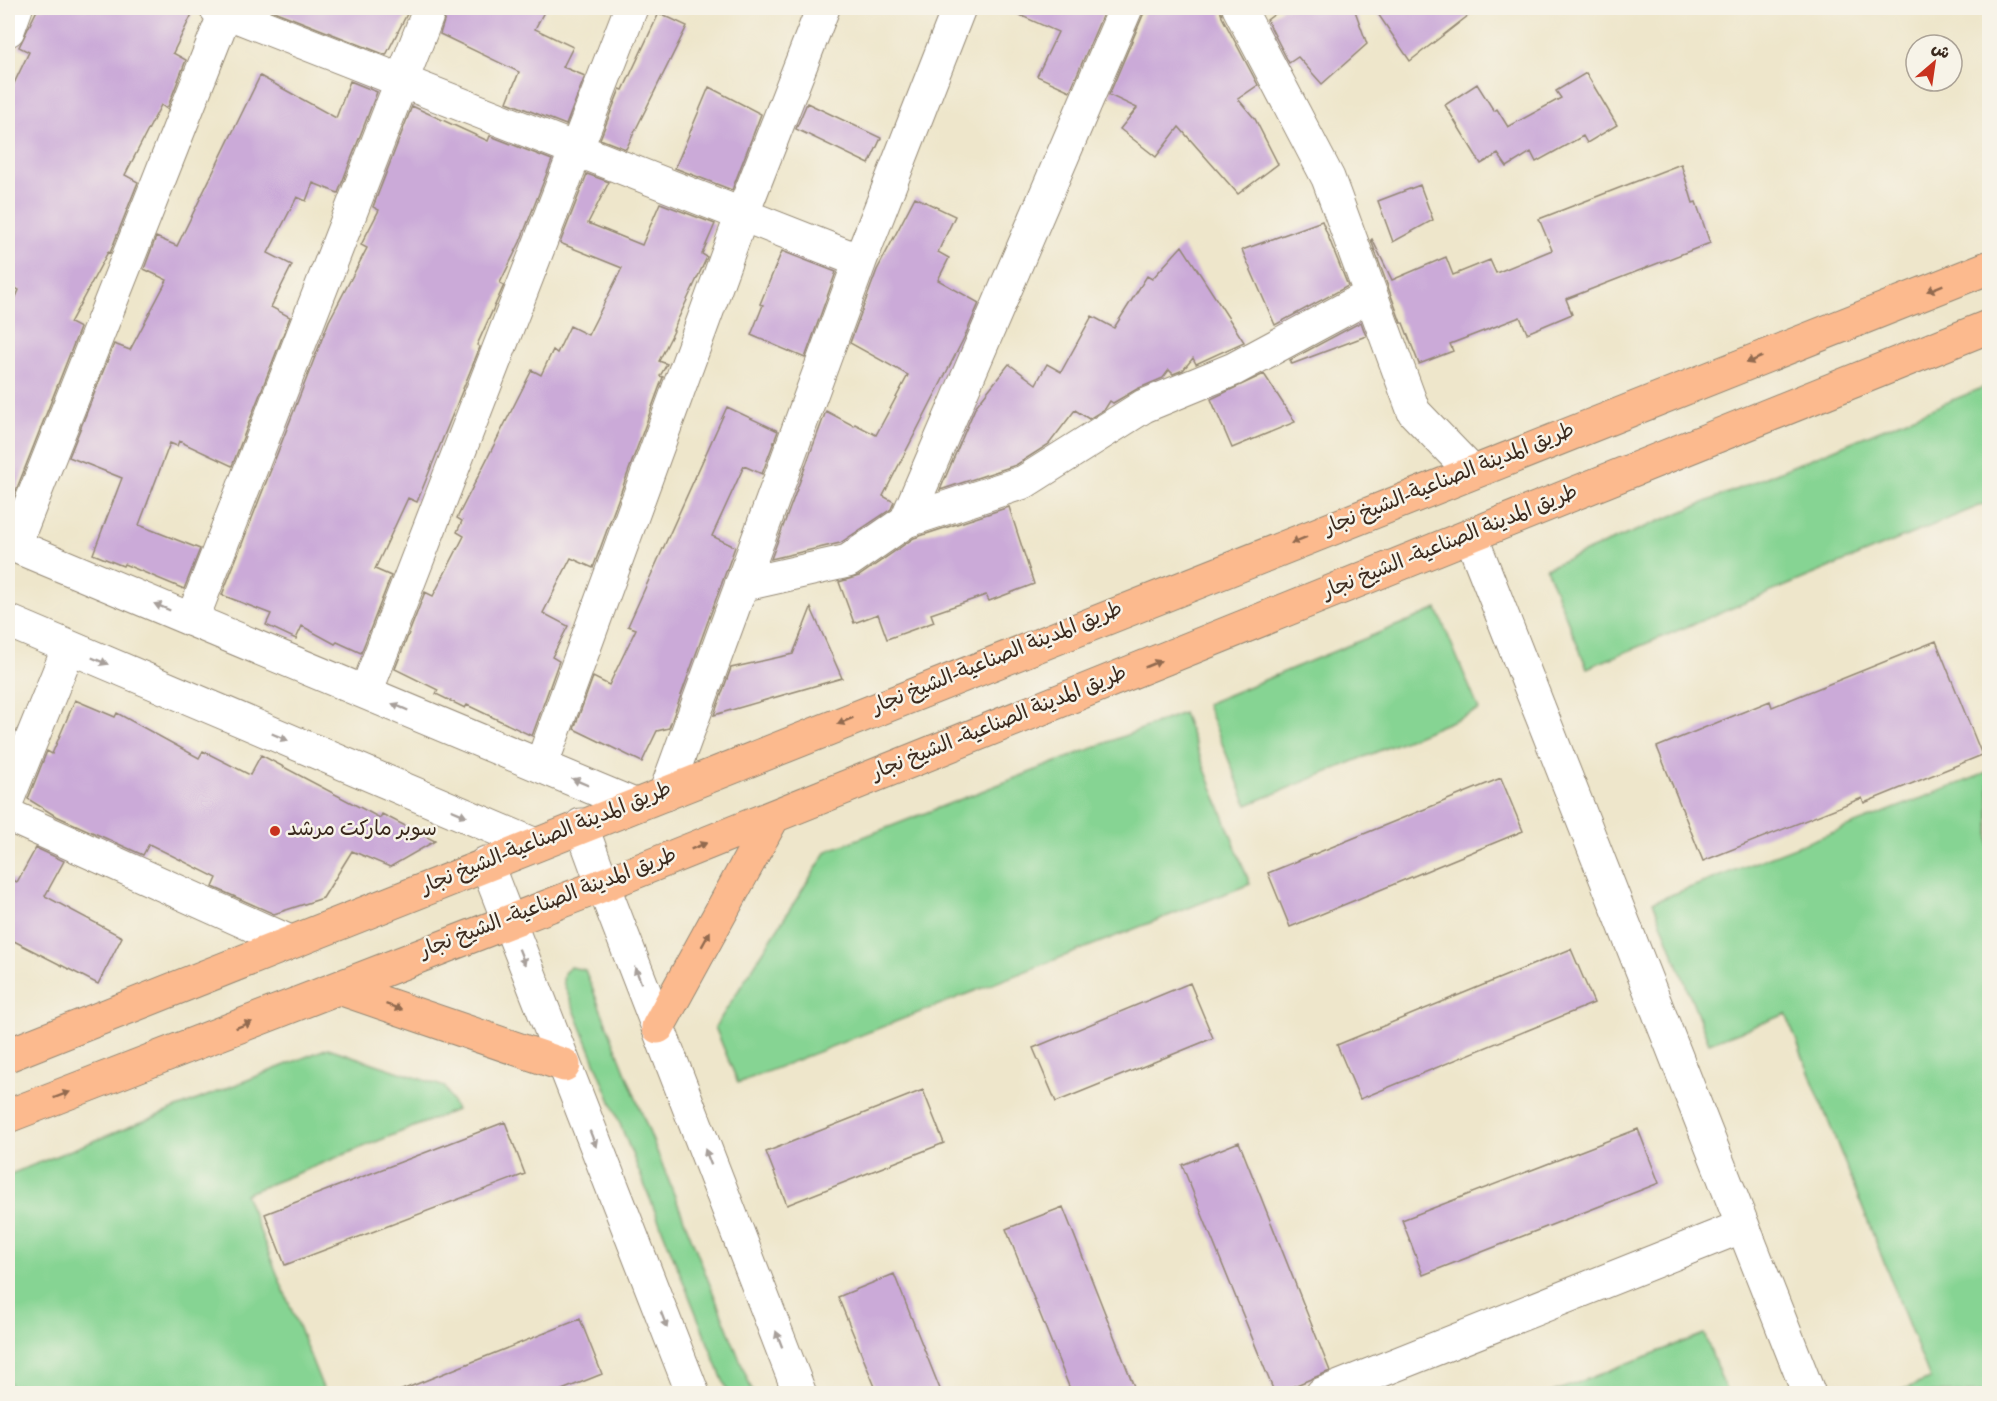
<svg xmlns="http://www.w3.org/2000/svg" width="1997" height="1401" font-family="'Gochi Hand','Playpen Sans Arabic',sans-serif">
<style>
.green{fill:#86d493;stroke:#607f58;stroke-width:1.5}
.building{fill:#cbaad8}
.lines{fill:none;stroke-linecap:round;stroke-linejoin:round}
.minor-casing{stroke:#948874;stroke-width:35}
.primary-casing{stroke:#948874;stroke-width:35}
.minor{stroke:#fff;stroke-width:33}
.primary{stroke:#fcba8e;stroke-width:33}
.oneway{fill:#926b50}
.oneway2{fill:#a79f9a}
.poi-dot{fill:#c8321e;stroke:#f7f3e8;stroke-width:2}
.labels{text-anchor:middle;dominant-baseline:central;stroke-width:5;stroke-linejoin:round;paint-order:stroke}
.street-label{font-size:21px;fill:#3b2a1e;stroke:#f7f3e8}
.poi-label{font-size:21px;fill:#3b2a1e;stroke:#f7f3e8;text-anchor:start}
</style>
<rect width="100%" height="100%" fill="#f7f3e8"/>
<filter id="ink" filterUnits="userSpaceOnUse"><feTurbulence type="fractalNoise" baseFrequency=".0167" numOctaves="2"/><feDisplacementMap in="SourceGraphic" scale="12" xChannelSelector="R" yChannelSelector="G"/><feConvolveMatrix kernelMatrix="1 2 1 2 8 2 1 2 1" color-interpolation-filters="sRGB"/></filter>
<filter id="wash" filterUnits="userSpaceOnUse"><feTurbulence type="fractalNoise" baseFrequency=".008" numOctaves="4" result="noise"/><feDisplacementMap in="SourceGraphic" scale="24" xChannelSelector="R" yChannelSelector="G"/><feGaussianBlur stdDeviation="1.35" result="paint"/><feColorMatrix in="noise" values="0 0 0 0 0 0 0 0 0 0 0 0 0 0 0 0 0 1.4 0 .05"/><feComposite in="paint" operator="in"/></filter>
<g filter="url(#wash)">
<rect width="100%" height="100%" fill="#eee6cb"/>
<path class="green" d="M 1989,385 L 1989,502 L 1587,668 L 1546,568 Z
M 1437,609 L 1479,710 L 1247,805 L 1206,704 Z
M 1183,713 L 1250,884 L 738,1083 L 715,1027 L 827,851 Z
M 1989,772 L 1989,1393 L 1894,1393 L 1930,1379 L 1786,1014 L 1709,1043 L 1653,902 Z
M 570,967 L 585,970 L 753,1393 L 728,1393 L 563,982 L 564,973 Z
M 328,1048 L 445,1087 L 456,1110 L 245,1194 L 325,1393 L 13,1393 L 8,1379 L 8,1175 Z
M 1704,1334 L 1727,1393 L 1551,1393 Z"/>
<g id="blocks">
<path class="building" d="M 38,8 L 195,8 L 173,53 L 186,60 L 167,109 L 161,105 L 125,175 L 138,182 L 110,253 L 108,252 L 70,323 L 80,328 L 8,511 L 8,315 L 19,290 L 8,284 L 8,96 L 29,52 L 19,47 Z
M 266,8 L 410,8 L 386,55 Z
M 448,8 L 546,8 L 535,29 L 573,47 L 563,67 L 585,76 L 566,125 L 507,102 L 519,72 L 440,34 Z
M 1004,8 L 1089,8 L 1103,14 L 1070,91 L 1037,76 L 1058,32 Z
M 1146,8 L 1220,8 L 1222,17 L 1258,85 L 1238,99 L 1255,119 L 1278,164 L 1238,194 L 1179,127 L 1156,157 L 1120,129 L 1137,108 L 1109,95 Z
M 1283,8 L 1354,8 L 1367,44 L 1322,84 L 1298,57 L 1289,63 L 1267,20 Z
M 1374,8 L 1478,8 L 1410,61 Z
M 659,13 L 687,26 L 626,149 L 600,139 L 620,89 L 623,90 Z
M 1586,73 L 1617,125 L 1587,143 L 1583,136 L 1536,162 L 1531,152 L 1507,167 L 1498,154 L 1481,164 L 1445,105 L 1477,84 L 1494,111 L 1497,109 L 1508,127 L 1561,98 L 1556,91 Z
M 260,76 L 336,118 L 350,81 L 377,92 L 338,193 L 313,183 L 306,201 L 297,197 L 268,253 L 292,265 L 271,307 L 290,317 L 232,466 L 179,441 L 177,446 L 170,443 L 139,525 L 200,549 L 184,589 L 124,564 L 123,566 L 93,554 L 122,478 L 69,457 L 114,344 L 130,350 L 167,280 L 144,269 L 156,237 L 177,246 Z
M 709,87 L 761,114 L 732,190 L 675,168 Z
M 807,103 L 881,138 L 869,164 L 796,129 Z
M 412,106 L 488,141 L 490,136 L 493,137 L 552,160 L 520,242 L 500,283 L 504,285 L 477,345 L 480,347 L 417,502 L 408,498 L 375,569 L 391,576 L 361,653 L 337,642 L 335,644 L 302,626 L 296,639 L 266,625 L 271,614 L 222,595 L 329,321 L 367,248 L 361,245 L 379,210 L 373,207 Z
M 1681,164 L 1693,203 L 1696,202 L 1710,243 L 1566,299 L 1572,314 L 1527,333 L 1520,317 L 1450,344 L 1453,351 L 1419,364 L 1403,323 L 1401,323 L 1371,240 L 1372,239 L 1392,280 L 1446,257 L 1453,275 L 1490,260 L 1496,273 L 1552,250 L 1539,219 Z
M 587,174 L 609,182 L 588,223 L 642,245 L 660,203 L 715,224 L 702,254 L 707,257 L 673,330 L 674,331 L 659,361 L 667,364 L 660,376 L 663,377 L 593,568 L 571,558 L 543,613 L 568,626 L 552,657 L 559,661 L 532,736 L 467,705 L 465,708 L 436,694 L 438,690 L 395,669 L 425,592 L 433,596 L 464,536 L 457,532 L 462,521 L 457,518 L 532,370 L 541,375 L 553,350 L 557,353 L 570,326 L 588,335 L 622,268 L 560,243 Z
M 1420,185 L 1433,220 L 1393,242 L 1378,201 Z
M 915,197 L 955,216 L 938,252 L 949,258 L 938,280 L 979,303 L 965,336 L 883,496 L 894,502 L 891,509 L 840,543 L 771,559 L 826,411 L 854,426 L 855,424 L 876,435 L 908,375 L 850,343 L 877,270 Z
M 1322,221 L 1348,286 L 1275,325 L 1242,250 Z
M 1182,246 L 1244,342 L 1196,364 L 1193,358 L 1183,370 L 1173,374 L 1169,370 L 1163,378 L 1137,389 L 1113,403 L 1110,401 L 1105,409 L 1089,419 L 1075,410 L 1049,444 L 1016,465 L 940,490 L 976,406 L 1009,364 L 1036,384 L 1047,364 L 1061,372 L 1092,316 L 1114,328 L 1147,276 L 1152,279 Z
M 782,251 L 836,272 L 805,358 L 751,335 L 763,305 L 760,304 Z
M 1361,322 L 1366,336 L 1292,364 L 1290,360 Z
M 1264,374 L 1295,422 L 1232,448 L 1211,399 Z
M 727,407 L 778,431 L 762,474 L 744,466 L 712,536 L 735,547 L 669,728 L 657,731 L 642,762 L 574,729 L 593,677 L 609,685 L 636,629 L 628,626 Z
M 1009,507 L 1034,584 L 989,601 L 986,595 L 931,614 L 934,622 L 887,639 L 878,614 L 854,623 L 839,582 L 859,576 L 914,538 Z
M 811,608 L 842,678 L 714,715 L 731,668 L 793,654 Z
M 1936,641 L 1982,755 L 1864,803 L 1862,798 L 1703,861 L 1657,747 L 1770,701 L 1772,707 Z
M 75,700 L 115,717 L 117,713 L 199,758 L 203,751 L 250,775 L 261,755 L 380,818 L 382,814 L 435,841 L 390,867 L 352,851 L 323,898 L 274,914 L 213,887 L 217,878 L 149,844 L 143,855 L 54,815 L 28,799 L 47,751 L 52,754 Z
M 1501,778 L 1523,831 L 1290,927 L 1268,873 Z
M 36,848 L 64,861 L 45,896 L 122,937 L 98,984 L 8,938 L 8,878 L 17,882 Z
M 1571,949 L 1594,1003 L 1360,1099 L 1337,1045 Z
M 1190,983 L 1213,1038 L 1056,1102 L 1033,1048 Z
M 923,1090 L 944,1143 L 787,1205 L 766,1152 Z
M 505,1122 L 525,1174 L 285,1265 L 265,1214 Z
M 1638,1129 L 1659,1183 L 1423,1275 L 1402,1220 Z
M 1239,1142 L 1330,1371 L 1275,1394 L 1182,1165 Z
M 1063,1207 L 1137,1394 L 1072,1394 L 1006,1229 Z
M 894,1274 L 942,1394 L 878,1394 L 838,1297 Z
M 580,1319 L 602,1374 L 552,1394 L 398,1394 L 397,1392 Z"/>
</g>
</g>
<g filter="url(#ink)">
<use href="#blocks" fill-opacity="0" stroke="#948874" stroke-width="1.5"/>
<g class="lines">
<defs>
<path id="minor" d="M 216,8 L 860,261
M 1239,8 L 1328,178 L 1414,412 L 1472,472
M 8,30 L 16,8
M 906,521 L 1024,482 L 1144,406 L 1234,369 L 1371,295
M 1471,536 L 1809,1394
M 8,543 L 634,805
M 14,546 L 227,8
M 741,585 L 848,561 L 906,521 L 1126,8
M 192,620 L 430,8
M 8,621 L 533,844
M 366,692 L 631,8
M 541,766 L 742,215 L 823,8
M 665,794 L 860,261 L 959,8
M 8,798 L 69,647
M 8,815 L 290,942
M 581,825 L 603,885 L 800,1394
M 486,863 L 693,1394
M 1322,1394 L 1743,1226"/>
<path id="primary" d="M 339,988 L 564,1065
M 658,1027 L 773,817
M 8,1055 L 1990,267
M 8,1116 L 603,885 L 1990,326"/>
</defs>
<use href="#minor" class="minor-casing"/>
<use href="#primary" class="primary-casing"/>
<use href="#minor" class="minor"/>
<use href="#primary" class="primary"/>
</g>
<defs><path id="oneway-solid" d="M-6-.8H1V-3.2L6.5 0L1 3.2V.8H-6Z" transform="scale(1.5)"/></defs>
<g class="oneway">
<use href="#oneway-solid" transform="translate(1935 288) rotate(158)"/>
<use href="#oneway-solid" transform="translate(1754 360) rotate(158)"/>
<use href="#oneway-solid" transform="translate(1299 540) rotate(158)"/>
<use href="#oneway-solid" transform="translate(1153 664) rotate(-22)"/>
<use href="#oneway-solid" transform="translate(845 721) rotate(158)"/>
<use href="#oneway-solid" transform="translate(699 846) rotate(-22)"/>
<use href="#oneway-solid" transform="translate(706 939) rotate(-61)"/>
<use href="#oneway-solid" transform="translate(394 1007) rotate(19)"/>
<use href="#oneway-solid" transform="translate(244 1025) rotate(-21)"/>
<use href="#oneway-solid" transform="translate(62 1095) rotate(-21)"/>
</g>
<g class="oneway2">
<use href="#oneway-solid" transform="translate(162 607) rotate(-157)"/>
<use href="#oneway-solid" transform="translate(100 661) rotate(23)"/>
<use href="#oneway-solid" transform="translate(400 707) rotate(-157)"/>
<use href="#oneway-solid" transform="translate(280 737) rotate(23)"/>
<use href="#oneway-solid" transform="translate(580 782) rotate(-157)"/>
<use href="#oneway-solid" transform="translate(459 813) rotate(23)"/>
<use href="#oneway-solid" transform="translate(522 957) rotate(69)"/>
<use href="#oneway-solid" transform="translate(638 975) rotate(-111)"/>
<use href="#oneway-solid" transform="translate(593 1139) rotate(69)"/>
<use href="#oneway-solid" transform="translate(708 1157) rotate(-111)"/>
<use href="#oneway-solid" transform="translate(664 1320) rotate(69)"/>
<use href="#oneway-solid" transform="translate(779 1339) rotate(-111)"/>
</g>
</g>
<circle class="poi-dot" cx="275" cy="831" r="6"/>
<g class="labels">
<g class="street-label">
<text transform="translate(1450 481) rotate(-22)">طريق المدينة الصناعية-الشيخ نجار</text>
<text transform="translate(1451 544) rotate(-22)">طريق المدينة الصناعية- الشيخ نجار</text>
<text transform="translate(998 660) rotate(-22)">طريق المدينة الصناعية-الشيخ نجار</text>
<text transform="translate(1000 725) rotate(-22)">طريق المدينة الصناعية- الشيخ نجار</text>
<text transform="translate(547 840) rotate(-22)">طريق المدينة الصناعية-الشيخ نجار</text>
<text transform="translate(549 905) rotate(-21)">طريق المدينة الصناعية- الشيخ نجار</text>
</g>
<g class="poi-label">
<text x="287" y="831">سوبر ماركت مرشد</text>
</g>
</g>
<rect width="1997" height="1401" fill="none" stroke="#f7f3e8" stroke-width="30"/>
<g transform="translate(1934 63) rotate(29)"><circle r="28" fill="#f7f3e8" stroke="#aca397" stroke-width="1.5"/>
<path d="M0-4.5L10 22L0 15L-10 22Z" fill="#c8321e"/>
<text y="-9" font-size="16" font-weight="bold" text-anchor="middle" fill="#3b2a1e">ش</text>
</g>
</svg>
